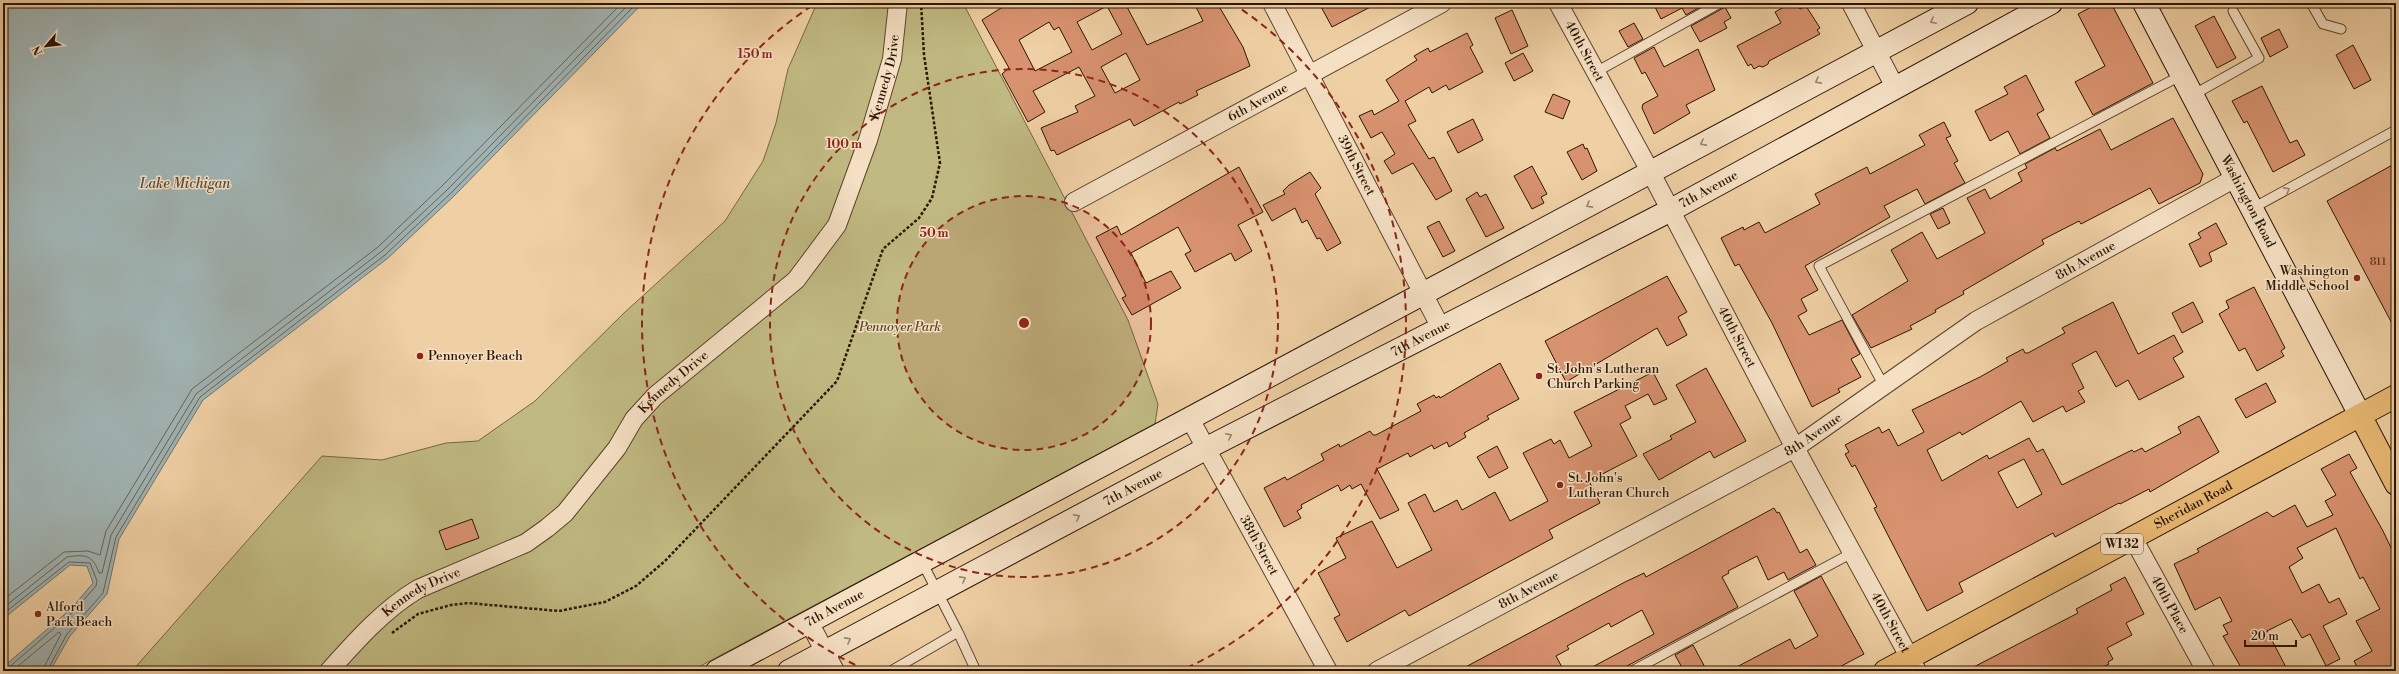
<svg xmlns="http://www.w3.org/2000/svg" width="2399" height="674" font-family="'Libre Bodoni',serif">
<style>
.green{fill:#c0b981;stroke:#756840}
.water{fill:#a0b3b2;stroke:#71746b}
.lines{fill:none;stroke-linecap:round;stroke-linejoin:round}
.shore{stroke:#656459;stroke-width:1}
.building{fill:#d8926f;stroke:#2a1600;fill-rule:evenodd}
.lane-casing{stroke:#5b4429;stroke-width:11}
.street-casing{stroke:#5b4429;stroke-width:20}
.secondary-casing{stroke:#2a1600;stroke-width:24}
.primary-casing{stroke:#2a1600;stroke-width:24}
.path{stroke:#2a1600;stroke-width:2.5;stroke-dasharray:3 2;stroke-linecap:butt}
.lane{stroke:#f5e0c4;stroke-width:9}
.street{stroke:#f5e0c4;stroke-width:18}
.secondary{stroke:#f5e0c4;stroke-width:22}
.primary{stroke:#e8b872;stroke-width:22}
.oneway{stroke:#9a856c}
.ring{fill:none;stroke:#8f2418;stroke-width:2;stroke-dasharray:7 5}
.poi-dot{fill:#8f2418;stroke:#f5e0c4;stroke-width:1.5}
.labels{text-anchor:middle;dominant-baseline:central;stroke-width:3;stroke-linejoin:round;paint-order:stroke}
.number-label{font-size:11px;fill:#56351c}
.shield{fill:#f5e0c4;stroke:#67533b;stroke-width:1}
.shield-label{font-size:12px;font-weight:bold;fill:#2a1600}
.street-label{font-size:13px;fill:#2a1600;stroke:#f5e0c4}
.poi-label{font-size:13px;fill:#2a1600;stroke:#f5e0c4;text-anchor:start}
.park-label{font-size:13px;font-style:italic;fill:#574727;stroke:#f5e0c4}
.water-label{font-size:14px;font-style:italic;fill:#534d3e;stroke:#f5e0c4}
.centre{fill:#8f2418;stroke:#f5e0c4;stroke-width:2}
.ring-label{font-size:12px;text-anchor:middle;font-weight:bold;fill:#8f2418;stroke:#f5e0c4;stroke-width:3;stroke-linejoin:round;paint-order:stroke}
</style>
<rect width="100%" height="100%" fill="#efd0a4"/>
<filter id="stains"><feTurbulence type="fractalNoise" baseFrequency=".005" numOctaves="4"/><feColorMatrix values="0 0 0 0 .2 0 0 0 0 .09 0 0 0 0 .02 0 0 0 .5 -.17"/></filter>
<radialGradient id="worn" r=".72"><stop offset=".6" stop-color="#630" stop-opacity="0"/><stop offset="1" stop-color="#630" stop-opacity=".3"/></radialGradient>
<path class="green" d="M 817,3 L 963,3 L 1128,320 L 1158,404 L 1155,424 L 691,671 L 132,671 L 322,456 L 382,460 L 446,443 L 478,441 L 535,401 L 624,313 L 725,221 L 763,161 L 776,123 L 788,69 Z"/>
<path class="water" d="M 3,3 L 643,3 L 454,196 L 388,258 L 203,400 L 119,539 L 107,594 L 70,636 L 50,671 L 3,671 L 3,667 L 72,608 L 93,583 L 87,566 L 70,565 L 3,619 Z"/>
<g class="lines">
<path class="shore" d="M 3,600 L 64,552 L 88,551 L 100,555 L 106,531 L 192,389 L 378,247 L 443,185 L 622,3
M 3,608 L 67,557 C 85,554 93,555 99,573 L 102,573 L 111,535 L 196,394 L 382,251 L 447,190 L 630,3
M 3,614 L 69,562 L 90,563 L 97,581 L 96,586 L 74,611 L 7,669 L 3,670
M 12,671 L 59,632 L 61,634 L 42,671
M 47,671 L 67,634 L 103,593 L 116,537 L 200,397 L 385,255 L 451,193 L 637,3"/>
</g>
<path class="building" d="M 1009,3 L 1125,3 L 1147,45 L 1203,21 L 1194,3 L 1217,3 L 1243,47 L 1250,66 L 1196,91 L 1198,95 L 1180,104 L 1179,102 L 1134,126 L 1130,119 L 1057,155 L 1054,150 L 1051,151 L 1041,128 L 1078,112 L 1075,106 L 1095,96 L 1079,67 L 1033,91 L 1045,112 L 1028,122 L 1002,74 L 1009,68 L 982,20 ZM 1107,6 L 1122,34 L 1092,50 L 1077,22 ZM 1049,22 L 1054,30 L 1059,27 L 1072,52 L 1035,71 L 1019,40 ZM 1126,53 L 1140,80 L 1115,93 L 1101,67 Z
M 1319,3 L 1378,3 L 1332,27 Z
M 1653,3 L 1700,3 L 1702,6 L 1686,15 L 1682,8 L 1661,19 Z
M 1791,3 L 1797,3 L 1800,9 L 1806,6 L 1820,28 L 1817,30 L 1820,34 L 1769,61 L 1768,64 L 1763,67 L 1759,66 L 1754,69 L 1751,64 L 1748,66 L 1737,46 L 1781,23 L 1775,12 Z
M 2099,3 L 2111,3 L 2153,83 L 2093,115 L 2075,82 L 2105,66 L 2078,14 Z
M 1725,7 L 1731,18 L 1724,22 L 1727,28 L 1700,42 L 1691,26 Z
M 1512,10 L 1528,46 L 1511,54 L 1495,18 Z
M 2214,16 L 2236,58 L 2217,68 L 2195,26 Z
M 1634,23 L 1643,39 L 1628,47 L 1619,31 Z
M 2279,29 L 2288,47 L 2270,57 L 2261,38 Z
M 1467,33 L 1473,45 L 1470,47 L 1483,72 L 1449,90 L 1446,85 L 1432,93 L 1429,87 L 1405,101 L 1416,121 L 1408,125 L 1429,159 L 1434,157 L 1452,191 L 1436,200 L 1413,163 L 1392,174 L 1384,161 L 1395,154 L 1382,132 L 1371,138 L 1359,116 L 1372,110 L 1374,115 L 1399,101 L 1386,80 L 1417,60 L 1414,56 L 1428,48 L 1430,52 Z
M 2353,45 L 2371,80 L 2354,89 L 2336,55 Z
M 1654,47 L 1664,67 L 1698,49 L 1715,90 L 1686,105 L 1690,113 L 1654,134 L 1642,108 L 1643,104 L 1658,96 L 1645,72 L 1642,74 L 1634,58 Z
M 1523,53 L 1533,71 L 1514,81 L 1505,63 Z
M 2026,75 L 2044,110 L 2037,114 L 2050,138 L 2020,154 L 2008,131 L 1990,141 L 1975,111 L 2008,94 L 2004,87 Z
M 2262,86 L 2290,143 L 2297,140 L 2305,155 L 2273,172 L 2247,121 L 2244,123 L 2232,101 Z
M 1553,94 L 1570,101 L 1563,119 L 1545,112 Z
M 2173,118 L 2203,174 L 2200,183 L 2159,204 L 2150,188 L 2081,224 L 2079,221 L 2042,240 L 2044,244 L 1963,291 L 1964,294 L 1935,310 L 1936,312 L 1910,326 L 1912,329 L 1871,348 L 1852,315 L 1908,281 L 1891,250 L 1922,232 L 1937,259 L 1985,233 L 1967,198 L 1985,189 L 1990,199 L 2022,181 L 2018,173 L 2027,168 L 2025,164 L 2055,148 L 2057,151 L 2100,129 L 2111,150 Z
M 1473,119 L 1483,140 L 1458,153 L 1447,132 Z
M 1944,122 L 1951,136 L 1946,138 L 1958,161 L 1954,163 L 1965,183 L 1925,204 L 1917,189 L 1884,206 L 1890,217 L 1805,266 L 1818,290 L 1801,299 L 1807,311 L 1798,316 L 1809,335 L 1842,320 L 1860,354 L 1851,359 L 1861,377 L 1838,389 L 1840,392 L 1812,407 L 1772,323 L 1739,264 L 1735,266 L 1721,238 L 1743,227 L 1744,230 L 1759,222 L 1765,233 L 1820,204 L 1815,194 L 1867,167 L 1870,174 L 1925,145 L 1919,135 Z
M 1583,144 L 1585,149 L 1587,148 L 1597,171 L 1582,180 L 1567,152 Z
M 2396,163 L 2396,331 L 2327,201 Z
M 1532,166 L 1547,194 L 1541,197 L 1544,203 L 1532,209 L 1514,176 Z
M 1239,167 L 1263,212 L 1238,225 L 1252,251 L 1235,261 L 1231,253 L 1195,272 L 1185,254 L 1191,251 L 1178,227 L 1131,253 L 1146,283 L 1171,271 L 1181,288 L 1132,315 L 1122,298 L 1126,296 L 1096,237 L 1117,226 L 1121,235 Z
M 1310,172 L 1321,188 L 1315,194 L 1341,243 L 1327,251 L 1320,238 L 1317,239 L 1307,220 L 1302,223 L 1295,208 L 1272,221 L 1263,205 L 1285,194 L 1283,191 L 1289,185 Z
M 1477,192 L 1480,197 L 1486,194 L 1504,228 L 1486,237 L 1466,199 Z
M 1943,208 L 1950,223 L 1938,229 L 1930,214 Z
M 1439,221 L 1455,251 L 1443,257 L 1427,227 Z
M 2216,223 L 2227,244 L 2209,253 L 2212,261 L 2200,267 L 2189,244 L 2201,238 L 2198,233 Z
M 1667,276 L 1687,312 L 1678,317 L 1687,335 L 1667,346 L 1657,328 L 1566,382 L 1545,341 Z
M 2254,287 L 2285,348 L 2281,351 L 2284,356 L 2257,371 L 2245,348 L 2239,351 L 2219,314 L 2229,308 L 2226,301 Z
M 2113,302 L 2138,354 L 2174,335 L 2183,352 L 2173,358 L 2184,377 L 2139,400 L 2128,380 L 2116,387 L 2096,351 L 2072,364 L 2084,388 L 2078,391 L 2085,402 L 2066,412 L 2063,406 L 2033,422 L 2021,401 L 1962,435 L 1960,432 L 1927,450 L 1942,481 L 1987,455 L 1989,459 L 2029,438 L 2037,452 L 2043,449 L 2062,485 L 2132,450 L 2134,452 L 2142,448 L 2145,452 L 2181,433 L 2178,427 L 2199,416 L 2219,452 L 2150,492 L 2149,489 L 2120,504 L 2119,503 L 2055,537 L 2053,533 L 1959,583 L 1963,592 L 1927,611 L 1874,508 L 1877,507 L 1855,465 L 1852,467 L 1845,454 L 1849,452 L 1845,445 L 1879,427 L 1882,433 L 1889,429 L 1898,446 L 1924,432 L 1912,410 L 1980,377 L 2008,361 L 2006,358 L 2023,349 L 2025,353 L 2028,353 L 2063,334 L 2065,333 L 2062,328 ZM 2024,459 L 2042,494 L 2017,508 L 1998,472 Z
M 2193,302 L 2203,322 L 2182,333 L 2172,313 Z
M 1500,363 L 1519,399 L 1487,416 L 1489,419 L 1464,433 L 1466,437 L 1449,447 L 1447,442 L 1434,449 L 1432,445 L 1410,457 L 1408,453 L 1377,469 L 1399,510 L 1380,519 L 1361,484 L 1352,489 L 1350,485 L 1341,491 L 1338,485 L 1301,505 L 1302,508 L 1297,511 L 1301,518 L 1284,527 L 1264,488 L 1285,477 L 1287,480 L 1324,460 L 1321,454 L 1339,444 L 1340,447 L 1370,431 L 1373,435 L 1376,435 L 1421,411 L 1417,404 L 1434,395 L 1436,398 L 1439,396 L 1440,398 Z
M 1706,368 L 1746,441 L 1714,458 L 1710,451 L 1659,480 L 1643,454 L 1672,439 L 1670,436 L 1696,422 L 1676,385 Z
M 1653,372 L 1667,399 L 1654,405 L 1648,394 L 1625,406 L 1631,418 L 1620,424 L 1637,456 L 1589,481 L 1600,503 L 1549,530 L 1553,538 L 1409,616 L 1405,610 L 1347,642 L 1334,618 L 1340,615 L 1318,573 L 1346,558 L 1336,538 L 1372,521 L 1397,568 L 1432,550 L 1408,503 L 1425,494 L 1434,512 L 1457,500 L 1462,510 L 1495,492 L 1510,521 L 1548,501 L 1523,453 L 1551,439 L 1554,444 L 1560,440 L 1569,458 L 1592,446 L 1574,412 Z
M 2266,383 L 2276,402 L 2246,418 L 2235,399 Z
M 1497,446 L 1508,468 L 1489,478 L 1477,457 Z
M 2349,454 L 2357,468 L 2350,472 L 2383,531 L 2396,558 L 2396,671 L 2359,671 L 2354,661 L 2372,651 L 2356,621 L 2380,609 L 2363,577 L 2360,579 L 2336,528 L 2297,548 L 2303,558 L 2289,567 L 2302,593 L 2319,584 L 2329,603 L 2339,598 L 2347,614 L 2323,626 L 2340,659 L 2326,666 L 2310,634 L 2302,638 L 2291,619 L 2267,631 L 2288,671 L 2243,671 L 2223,636 L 2228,634 L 2223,625 L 2232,621 L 2220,597 L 2195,610 L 2174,564 L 2199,552 L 2197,549 L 2267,512 L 2273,517 L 2295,505 L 2307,527 L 2333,515 L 2325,501 L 2336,495 L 2321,469 Z
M 1774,508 L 1777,513 L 1779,512 L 1800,553 L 1807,549 L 1816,565 L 1788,580 L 1784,572 L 1768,580 L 1757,556 L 1728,571 L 1729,573 L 1722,577 L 1738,607 L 1627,666 L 1627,668 L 1620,671 L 1585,671 L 1654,634 L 1642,610 L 1611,627 L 1609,623 L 1567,646 L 1569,649 L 1556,656 L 1564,671 L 1458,671 L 1625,582 L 1644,573 L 1646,577 Z
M 472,519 L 479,538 L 446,550 L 439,531 Z
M 1821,576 L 1864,654 L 1832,671 L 1729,671 L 1790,639 L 1795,649 L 1818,636 L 1794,591 Z
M 2125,577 L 2144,614 L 2126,623 L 2132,635 L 2107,648 L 2113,659 L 2108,662 L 2109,664 L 2095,671 L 1966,671 L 2078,613 L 2076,609 L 2112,590 L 2110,585 Z
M 1693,645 L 1707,671 L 1684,671 L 1675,655 Z"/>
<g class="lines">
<defs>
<path id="lane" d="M 2311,3 L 2323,24 L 2341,29
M 1596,72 L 1720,3
M 2193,95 L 2259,58 L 2233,11
M 2253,208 L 2396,130
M 1884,386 L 1819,266 L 2182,75
M 922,562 L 958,632
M 891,671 L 958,632 L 976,671
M 1632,671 L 1852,553"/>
<g id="street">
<path id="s1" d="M 1272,3 L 1441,328"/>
<path id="s2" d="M 1558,3 L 1650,171 L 1795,448 L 1917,671"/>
<path d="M 1851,3 L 1895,87"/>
<path id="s3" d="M 1074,202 L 1442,3"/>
<path id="s4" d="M 1190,419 L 1328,671"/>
<path id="s5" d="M 2133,538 L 2206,671"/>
<path d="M 809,622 L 835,671"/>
<path id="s6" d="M 329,671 C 356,641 383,610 418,589 L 526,543 L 547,528 L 565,513 L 617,448 L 634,419 L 655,396 L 796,280 L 837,225 L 868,140 L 892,59 L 898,3"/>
<path id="s7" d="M 1377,671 L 1795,448 L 1976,321 L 2237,177"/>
</g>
<g id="secondary">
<path id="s8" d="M 2144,3 L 2360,415"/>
<path id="s9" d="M 717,671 L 1967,3"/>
<path id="s10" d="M 789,671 L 1207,448 L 1671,210 L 2051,3"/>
</g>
<g id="primary">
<path d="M 2360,415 L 2396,484"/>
<path id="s11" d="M 1885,671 L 2396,396"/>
</g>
</defs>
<use href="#lane" class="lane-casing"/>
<use href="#street" class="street-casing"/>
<use href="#secondary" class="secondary-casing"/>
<use href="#primary" class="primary-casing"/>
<path class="path" d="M 392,633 L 418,614 L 451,605 L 468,603 L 559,611 L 605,602 L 636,586 L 665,561 L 837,381 L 883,249 L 919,218 L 932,198 L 940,163 L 924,55 L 921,3"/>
<use href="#lane" class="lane"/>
<use href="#street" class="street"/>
<use href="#secondary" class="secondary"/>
<use href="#primary" class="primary"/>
</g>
<defs><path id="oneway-chevron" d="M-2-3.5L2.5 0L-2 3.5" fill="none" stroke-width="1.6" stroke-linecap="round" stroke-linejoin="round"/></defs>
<g class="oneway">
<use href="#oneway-chevron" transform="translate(1933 21) rotate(153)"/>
<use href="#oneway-chevron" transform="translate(1818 81) rotate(152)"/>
<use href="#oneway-chevron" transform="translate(1703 143) rotate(152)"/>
<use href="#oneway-chevron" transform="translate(2287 190) rotate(-29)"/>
<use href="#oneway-chevron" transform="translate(1589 205) rotate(151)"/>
<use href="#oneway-chevron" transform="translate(1229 436) rotate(-27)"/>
<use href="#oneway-chevron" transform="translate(1077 517) rotate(-28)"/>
<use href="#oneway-chevron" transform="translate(963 579) rotate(-28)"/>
<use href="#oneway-chevron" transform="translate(848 640) rotate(-28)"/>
</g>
<circle cx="1024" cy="323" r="127" fill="#8f2418" fill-opacity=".12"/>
<g class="ring">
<circle cx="1024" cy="323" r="127"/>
<circle cx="1024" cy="323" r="254"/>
<path d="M866 670A381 381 0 0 1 816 3M1232 3A381 381 0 0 1 1182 670"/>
</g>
<g class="poi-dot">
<circle cx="2357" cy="278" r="4"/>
<circle cx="420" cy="356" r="4"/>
<circle cx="1539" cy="376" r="4"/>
<circle cx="1560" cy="485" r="4"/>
<circle cx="38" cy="614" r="4"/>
</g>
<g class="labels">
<g class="number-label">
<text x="2378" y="262">811</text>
</g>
<rect class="shield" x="2101" y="534" width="42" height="20" rx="3"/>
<g class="shield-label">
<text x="2122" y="544">WI 32</text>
</g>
<g class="street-label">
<text stroke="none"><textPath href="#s2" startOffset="55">40th Street</textPath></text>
<text stroke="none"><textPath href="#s6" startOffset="843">Kennedy Drive</textPath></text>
<text stroke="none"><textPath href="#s3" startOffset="209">6th Avenue</textPath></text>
<text stroke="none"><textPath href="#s1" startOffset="183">39th Street</textPath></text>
<text stroke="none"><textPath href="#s10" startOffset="1038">7th Avenue</textPath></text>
<text stroke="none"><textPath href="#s8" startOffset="224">Washington Road</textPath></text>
<text stroke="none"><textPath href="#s7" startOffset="820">8th Avenue</textPath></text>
<text stroke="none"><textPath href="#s2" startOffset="379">40th Street</textPath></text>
<text stroke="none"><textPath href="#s10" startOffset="714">7th Avenue</textPath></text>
<text stroke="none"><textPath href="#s6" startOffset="459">Kennedy Drive</textPath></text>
<text stroke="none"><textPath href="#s7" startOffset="496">8th Avenue</textPath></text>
<text stroke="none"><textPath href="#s10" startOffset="390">7th Avenue</textPath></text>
<text stroke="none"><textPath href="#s11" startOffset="350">Sheridan Road</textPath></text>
<text stroke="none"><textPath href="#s4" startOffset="144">38th Street</textPath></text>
<text stroke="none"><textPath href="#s7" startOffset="172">8th Avenue</textPath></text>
<text stroke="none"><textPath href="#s6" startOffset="123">Kennedy Drive</textPath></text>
<text stroke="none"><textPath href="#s5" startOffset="76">40th Place</textPath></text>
<text stroke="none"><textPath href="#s9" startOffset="133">7th Avenue</textPath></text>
<text stroke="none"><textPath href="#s2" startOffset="703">40th Street</textPath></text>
</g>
<g class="poi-label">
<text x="2349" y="271" text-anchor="end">Washington<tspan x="2349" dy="15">Middle School</tspan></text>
<text x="428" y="356">Pennoyer Beach</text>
<text x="1547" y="369">St. John's Lutheran<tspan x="1547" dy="15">Church Parking</tspan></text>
<text x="1568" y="478">St. John's<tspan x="1568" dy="15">Lutheran Church</tspan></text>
<text x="46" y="607">Alford<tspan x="46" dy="15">Park Beach</tspan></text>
</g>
<g class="park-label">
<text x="900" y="327">Pennoyer Park</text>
</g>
<g class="water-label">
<text x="185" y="184">Lake Michigan</text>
</g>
</g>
<circle cx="1024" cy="323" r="6" class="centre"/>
<g class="ring-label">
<text x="755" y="58">150 m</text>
<text x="844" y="148">100 m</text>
<text x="934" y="237">50 m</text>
</g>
<rect width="2399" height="674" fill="none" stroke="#efd0a4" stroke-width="16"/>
<rect x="4" y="4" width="2391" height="666" fill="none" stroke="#2a1600" stroke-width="2"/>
<rect x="8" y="8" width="2383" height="658" fill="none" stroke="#2a1600"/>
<g transform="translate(46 46) rotate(242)" stroke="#f5e0c4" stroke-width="3" paint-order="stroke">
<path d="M0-3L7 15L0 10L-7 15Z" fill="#2a1600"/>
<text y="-6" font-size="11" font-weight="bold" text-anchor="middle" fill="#2a1600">N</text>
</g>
<path d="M2245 640v6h51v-6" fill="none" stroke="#2a1600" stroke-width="2"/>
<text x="2251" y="640" font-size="12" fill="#2a1600" stroke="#f5e0c4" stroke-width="3" paint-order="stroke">20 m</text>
<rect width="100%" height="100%" filter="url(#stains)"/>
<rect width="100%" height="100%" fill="url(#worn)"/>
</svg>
